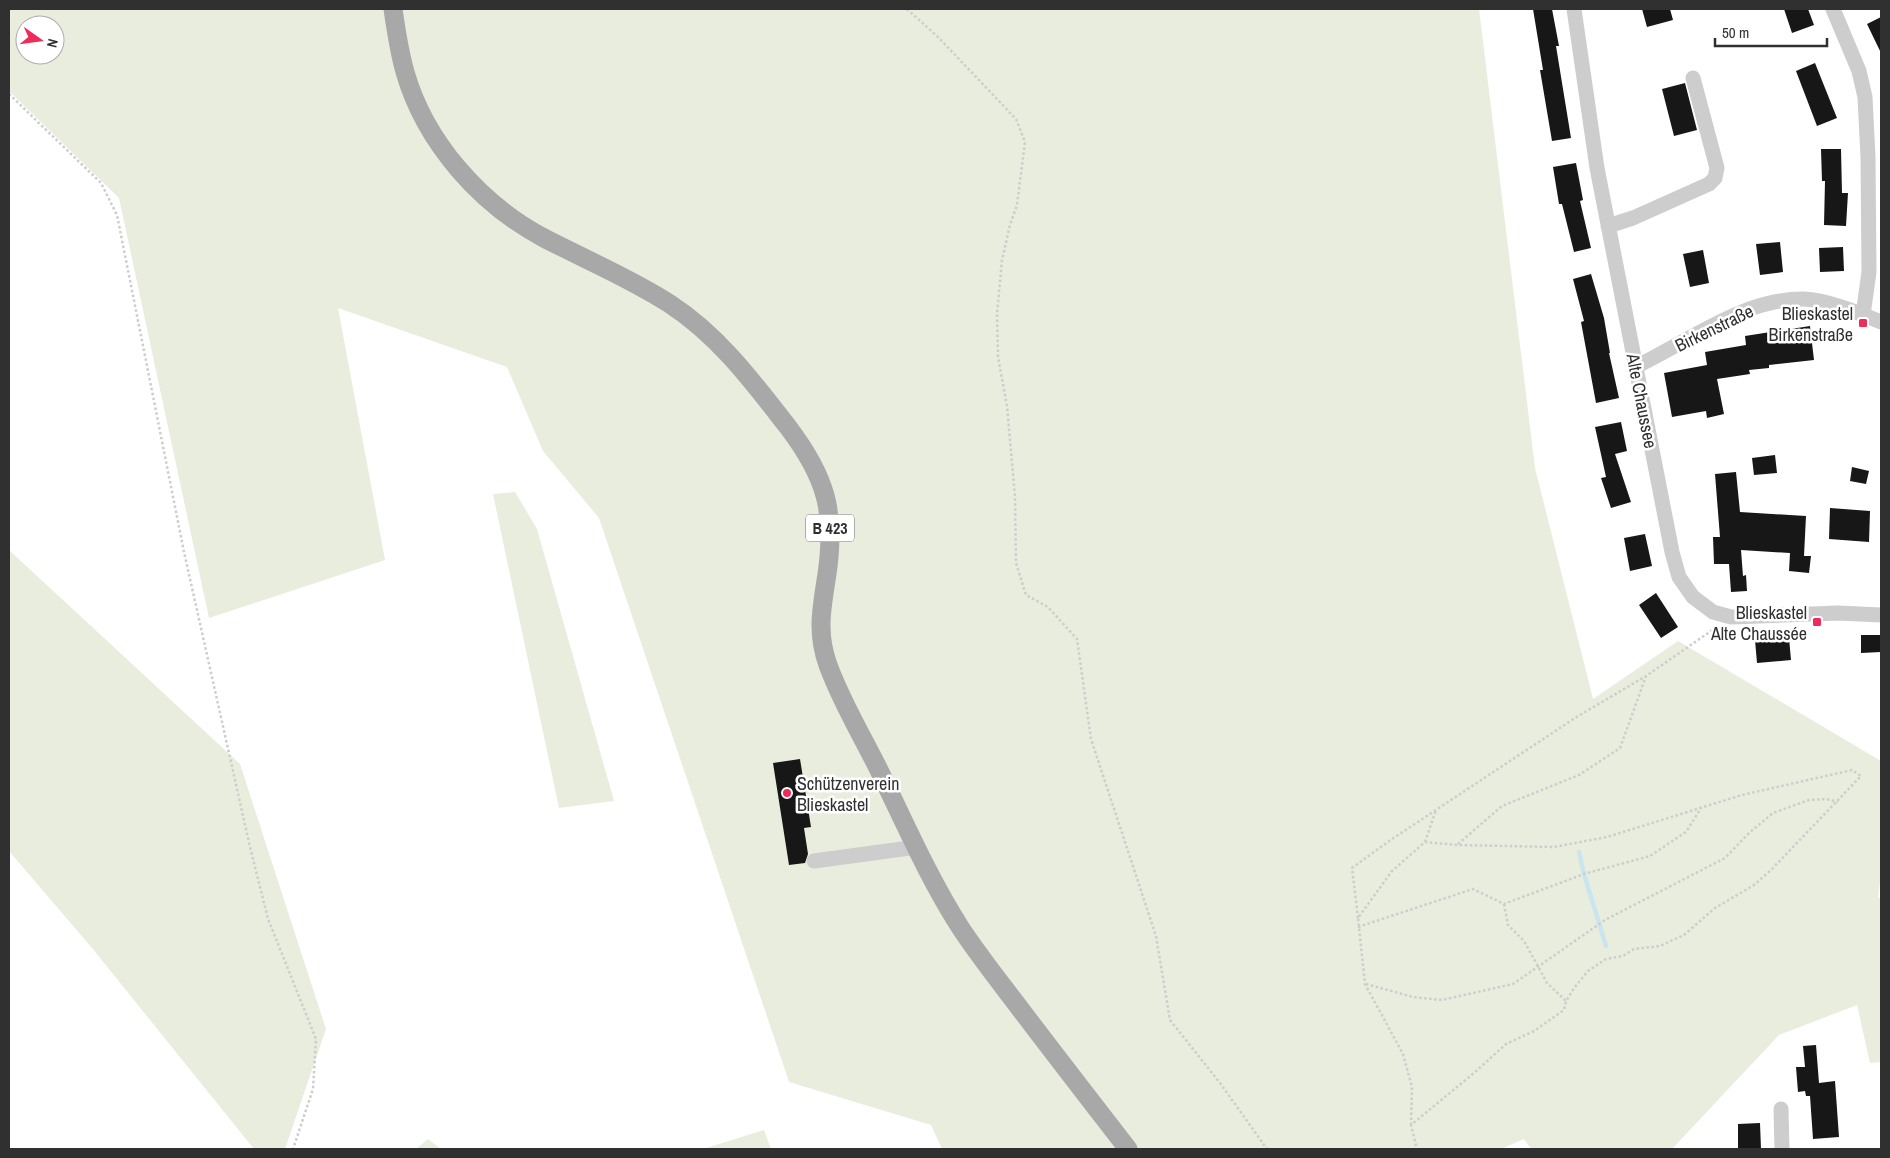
<svg xmlns="http://www.w3.org/2000/svg" width="1890" height="1158" font-family="'Archivo Narrow',sans-serif">
<style>
.green{fill:#e9eddd;fill-rule:evenodd}
.lines{fill:none;stroke-linecap:round;stroke-linejoin:round}
.stream{stroke:#c9e6ee;stroke-width:4.5}
.building{fill:#171717}
.path{stroke:#cdcdcd;stroke-width:2.5;stroke-dasharray:2.5 2.5;stroke-linecap:butt}
.minor{stroke:#cdcdcd;stroke-width:15}
.major{stroke:#a8a8a8;stroke-width:19}
.poi-dot{fill:#ee2b59;stroke:#fff;stroke-width:2}
.labels{text-anchor:middle;dominant-baseline:central;stroke-width:5;stroke-linejoin:round;paint-order:stroke}
.shield{fill:#fff;stroke:#6e6e6e;stroke-width:1}
.shield-label{font-size:16px;font-weight:bold;fill:#303030}
.poi-label{font-size:18px;fill:#303030;stroke:#fff;text-anchor:end}
.street-label{font-size:18px;fill:#303030;stroke:#fff}
</style>
<rect width="100%" height="100%" fill="#fff"/>
<path class="green" d="M 9,9 L 1479,9 L 1535,468 L 1593,699 L 1678,641 L 1881,761 L 1881,872 L 1878,898 L 1881,898 L 1881,1062 L 1870,1063 L 1857,1005 L 1779,1035 L 1672,1149 L 1531,1149 L 1524,1139 L 1501,1149 L 942,1149 L 931,1125 L 789,1082 L 599,518 L 543,451 L 507,367 L 338,308 L 385,560 L 209,618 L 119,198 L 9,91 ZM 25,25 L 55,25 L 55,55 L 25,55 Z
M 515,492 L 537,529 L 614,801 L 559,808 L 493,494 Z
M 9,550 L 240,764 L 326,1029 L 285,1149 L 254,1149 L 92,948 L 9,851 Z
M 764,1130 L 771,1149 L 703,1149 Z
M 428,1139 L 441,1149 L 416,1149 Z"/>
<g class="lines">
<path class="stream" d="M 1579,852 L 1584,874 L 1606,946"/>
</g>
<path class="building" d="M 1533,9 L 1552,9 L 1559,46 L 1556,46 L 1571,138 L 1552,141 L 1540,70 L 1543,70 Z
M 1642,9 L 1670,9 L 1673,20 L 1647,27 Z
M 1784,9 L 1808,9 L 1814,25 L 1792,33 Z
M 1881,17 L 1881,53 L 1867,24 Z
M 1815,63 L 1837,118 L 1817,126 L 1796,71 Z
M 1685,83 L 1697,130 L 1674,136 L 1662,89 Z
M 1821,149 L 1841,149 L 1842,193 L 1848,193 L 1846,226 L 1824,225 L 1825,181 L 1822,181 Z
M 1576,163 L 1583,200 L 1580,201 L 1591,248 L 1574,252 L 1562,204 L 1559,204 L 1553,167 Z
M 1780,242 L 1783,272 L 1760,275 L 1756,244 Z
M 1843,247 L 1844,271 L 1820,272 L 1819,248 Z
M 1703,250 L 1709,283 L 1690,287 L 1683,254 Z
M 1591,274 L 1604,318 L 1610,353 L 1609,353 L 1619,398 L 1596,403 L 1581,322 L 1584,321 L 1573,279 Z
M 1810,326 L 1814,360 L 1769,365 L 1769,368 L 1749,370 L 1750,374 L 1717,379 L 1724,414 L 1707,418 L 1706,411 L 1672,417 L 1664,373 L 1707,365 L 1705,352 L 1746,345 L 1745,336 Z
M 1621,422 L 1627,451 L 1615,454 L 1631,502 L 1611,508 L 1601,478 L 1606,477 L 1595,427 Z
M 1775,455 L 1777,473 L 1754,475 L 1752,458 Z
M 1852,467 L 1869,471 L 1866,484 L 1850,481 Z
M 1736,472 L 1740,512 L 1806,516 L 1804,556 L 1811,556 L 1809,573 L 1789,571 L 1790,553 L 1741,550 L 1743,576 L 1746,575 L 1747,591 L 1731,592 L 1729,564 L 1714,564 L 1713,537 L 1720,537 L 1715,474 Z
M 1830,508 L 1870,511 L 1869,542 L 1829,539 Z
M 1645,534 L 1652,566 L 1630,571 L 1624,538 Z
M 1656,593 L 1678,627 L 1661,638 L 1639,605 Z
M 1861,635 L 1881,635 L 1881,652 L 1861,653 Z
M 1789,638 L 1791,660 L 1757,663 L 1755,640 Z
M 800,759 L 811,827 L 804,828 L 808,854 L 805,863 L 789,865 L 773,763 Z
M 1816,1045 L 1819,1083 L 1835,1081 L 1839,1137 L 1813,1139 L 1810,1096 L 1806,1096 L 1805,1091 L 1798,1092 L 1796,1067 L 1805,1067 L 1803,1046 Z
M 1760,1123 L 1761,1149 L 1738,1149 L 1738,1124 Z"/>
<g class="lines">
<path class="path" d="M 907,9 L 938,37 L 1016,119 L 1025,142 L 1017,205 L 1010,225 L 1002,260 L 997,314 L 998,357 L 1007,406 L 1015,497 L 1016,563 L 1026,595 L 1048,607 L 1077,639 L 1091,739 L 1156,936 L 1170,1020 L 1220,1083 L 1267,1149
M 9,94 L 101,183 L 117,215 L 184,552 L 250,847 L 268,919 L 316,1039 L 313,1089 L 293,1149
M 1425,842 L 1436,810
M 1458,844 L 1502,806 L 1579,775 L 1620,748 L 1646,676 L 1714,629
M 1504,904 L 1508,925 L 1524,941 L 1547,983 L 1566,1001
M 1358,918 L 1352,868 L 1389,841 L 1575,718 L 1646,676
M 1358,927 L 1473,889 L 1504,904 L 1584,874 L 1650,856 L 1686,832 L 1701,808
M 1366,984 L 1413,997 L 1442,1000 L 1513,984 L 1605,920 L 1725,858 L 1749,833 L 1773,813 L 1809,800 L 1826,799 L 1838,802
M 1411,1125 L 1412,1087 L 1403,1054 L 1365,984 L 1358,918 L 1392,871 L 1425,842 L 1457,845 L 1554,847 L 1607,837 L 1742,795 L 1852,770 L 1861,776 L 1771,870 L 1754,885 L 1715,908 L 1684,935 L 1660,946 L 1634,949 L 1623,956 L 1606,959 L 1588,971 L 1574,988 L 1566,1001 L 1564,1010 L 1534,1031 L 1506,1044 L 1474,1073 L 1411,1125 L 1417,1149"/>
<path class="minor" d="M 1574,9 L 1597,168 L 1672,552 L 1679,577 L 1693,597 L 1713,612 L 1731,617 L 1838,613 L 1881,615
M 1833,9 L 1859,71 L 1865,97 L 1868,157 L 1869,272 L 1863,315
M 1608,226 L 1633,218 L 1709,184 L 1715,178 L 1717,168 L 1693,78
M 1635,367 C 1688,342 1744,298 1804,299 C 1828,300 1859,313 1881,322
M 814,861 L 917,847
M 1781,1109 L 1782,1149"/>
<path class="major" d="M 393,9 C 396,30 399,51 405,72 C 425,142 480,204 544,238 C 586,260 630,278 670,304 C 719,336 753,382 788,427 C 826,477 836,512 827,574 C 822,607 816,632 828,665 C 841,701 861,734 878,768 C 904,821 928,877 960,927 C 977,953 996,977 1015,1002 C 1052,1051 1090,1100 1128,1149"/>
</g>
<g class="poi-dot">
<rect x="1858" y="318" width="10" height="10" rx="2.5"/>
<rect x="1812" y="617" width="10" height="10" rx="2.5"/>
<circle cx="787" cy="793" r="5"/>
</g>
<g class="labels">
<rect class="shield" x="806" y="514.5" width="48" height="27" rx="4"/>
<g class="shield-label">
<text x="830" y="528">B 423</text>
</g>
<g class="poi-label">
<text x="1853" y="313">Blieskastel<tspan x="1853" dy="21">Birkenstraße</tspan></text>
<text x="1807" y="612">Blieskastel<tspan x="1807" dy="21">Alte Chaussée</tspan></text>
<text x="797" y="783" text-anchor="start">Schützenverein<tspan x="797" dy="21">Blieskastel</tspan></text>
</g>
<g class="street-label">
<text transform="translate(1714 328) rotate(-26)">Birkenstraße</text>
<text transform="translate(1642 401) rotate(79)">Alte Chaussee</text>
</g>
</g>
<rect width="1890" height="1158" fill="none" stroke="#303030" stroke-width="20"/>
<g transform="translate(40 40) rotate(104)"><circle r="24" fill="#ffffff" stroke="#acacac"/>
<path d="M0-4L9 19L0 12L-9 19Z" fill="#ee2b59"/>
<text y="-8" font-size="14" font-weight="bold" text-anchor="middle" fill="#303030">N</text>
</g>
<path d="M1715 38v8h112v-8" fill="none" stroke="#303030" stroke-width="2.5"/>
<text x="1722" y="38" font-size="15" fill="#303030" stroke="#ffffff" stroke-width="4" paint-order="stroke">50 m</text>
</svg>
